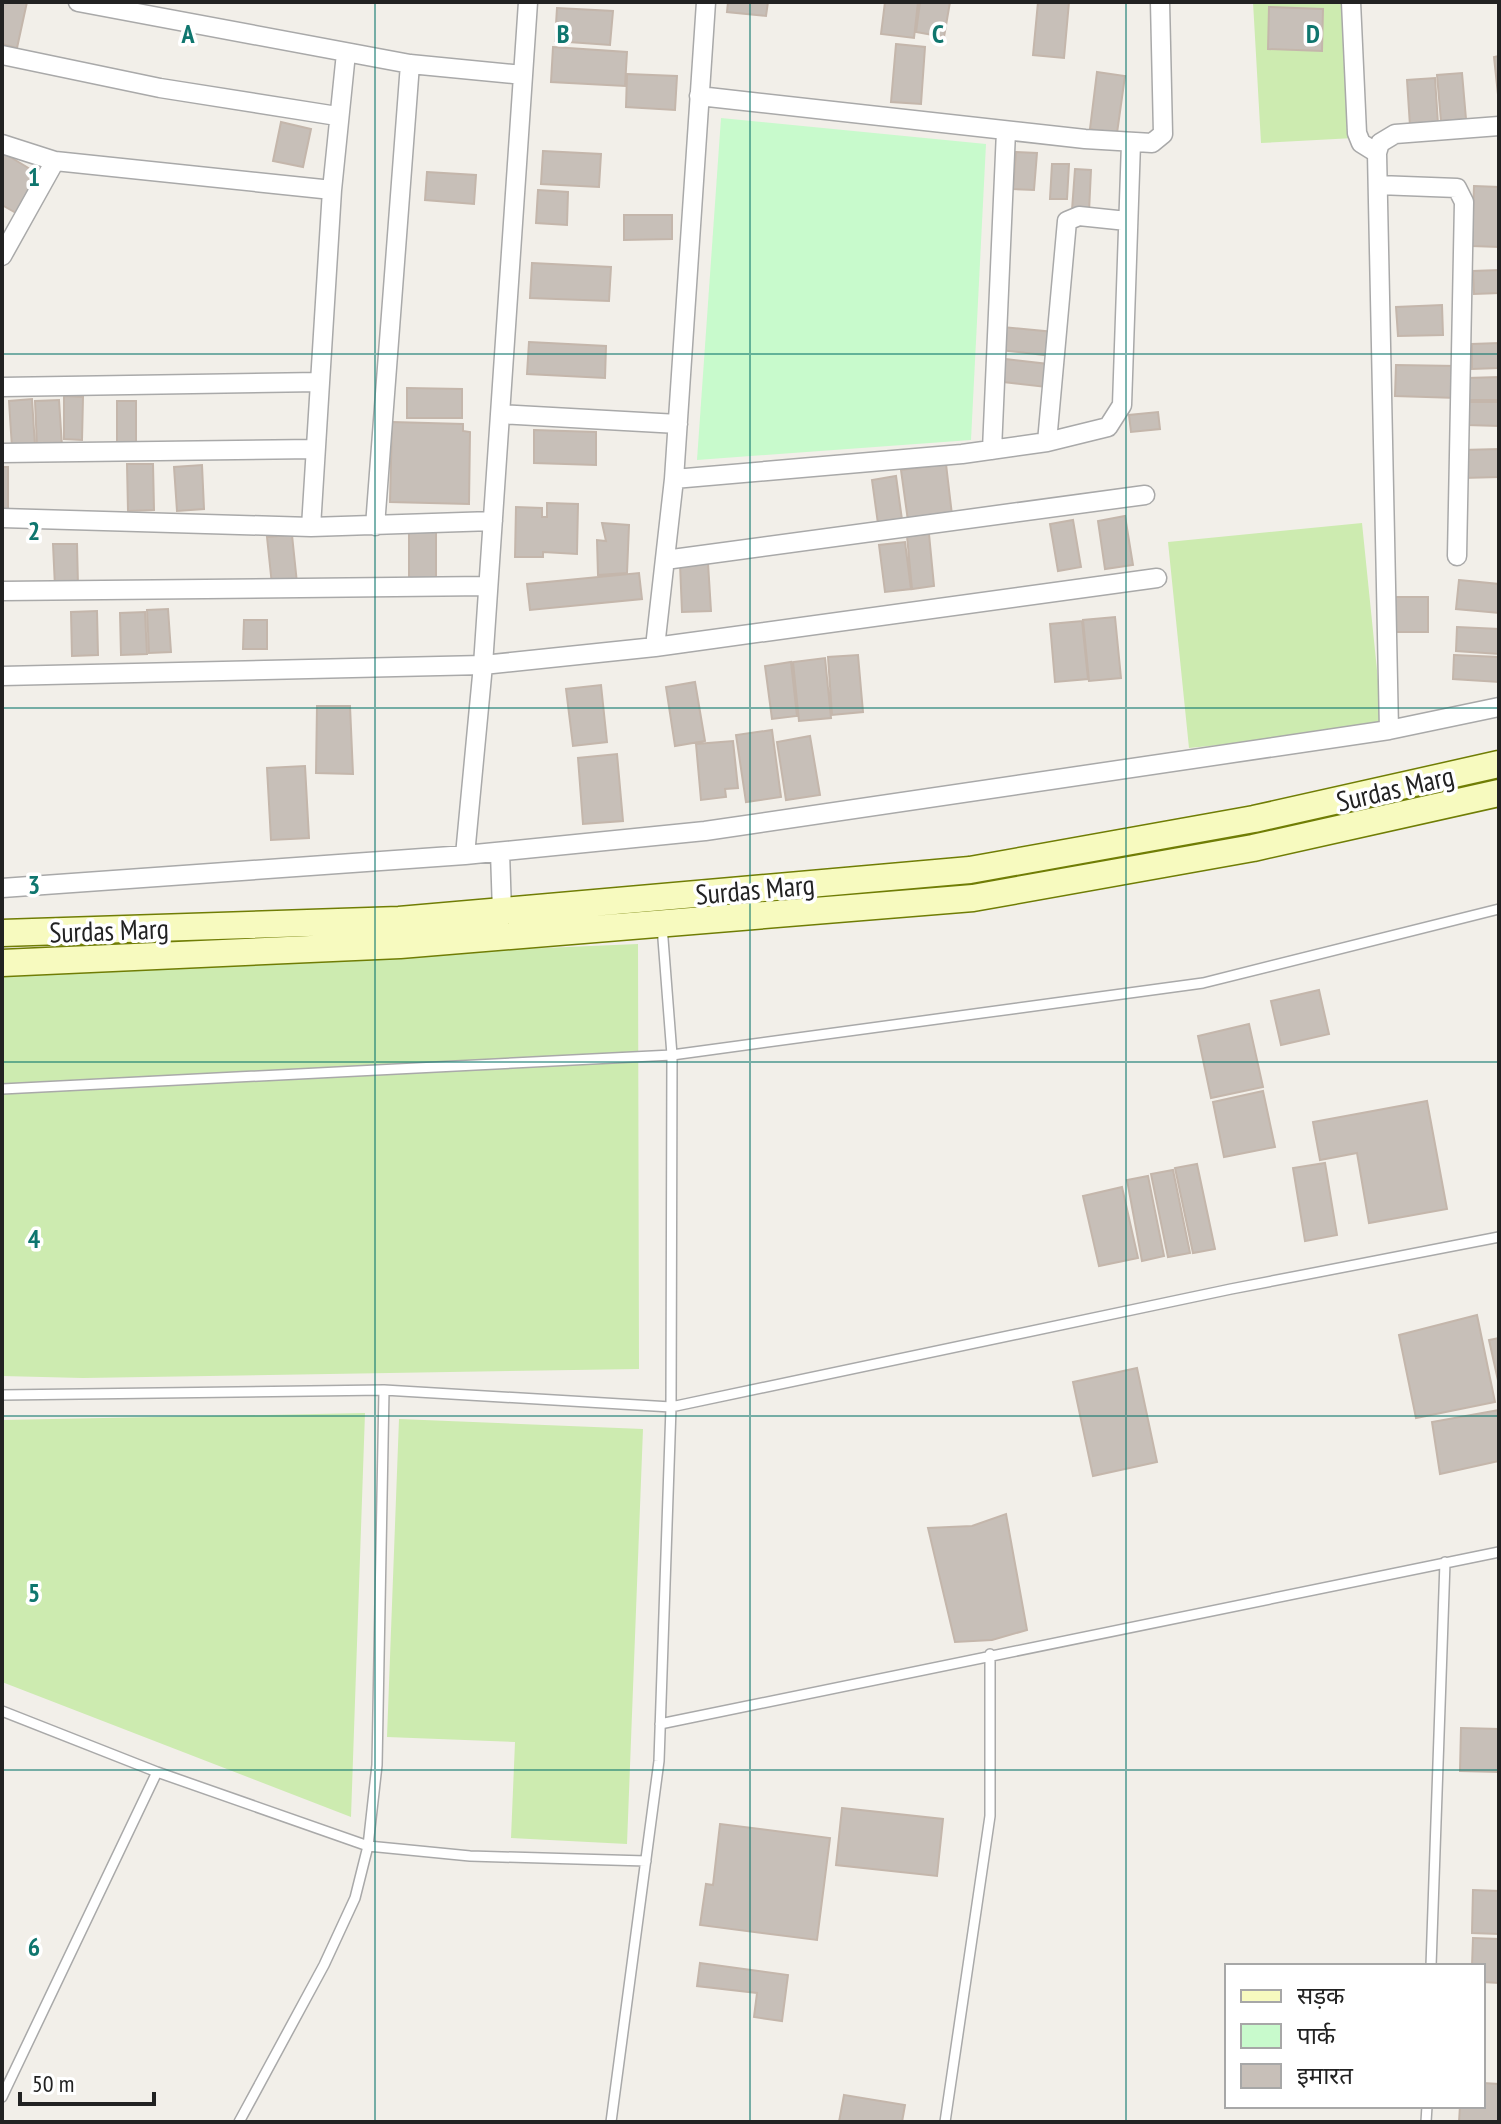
<svg xmlns="http://www.w3.org/2000/svg" width="1501" height="2124" font-family="'PT Sans Narrow','Noto Sans Devanagari',sans-serif">
<style>
.grass{fill:#cdebb0}
.park{fill:#c8facc}
.building{fill:#c7bfb8;stroke:#c4b6ab;stroke-width:2}
.lines{fill:none;stroke-linecap:round;stroke-linejoin:round}
.lane-casing{stroke:#a9a9a9;stroke-width:12}
.street-casing{stroke:#a9a9a9;stroke-width:21}
.secondary-casing{stroke:#707d05;stroke-width:29}
.lane{stroke:#fff;stroke-width:9}
.street{stroke:#fff;stroke-width:18}
.secondary{stroke:#f7fabf;stroke-width:26}
.grid{fill:none;stroke:#0f766e;stroke-width:2;stroke-opacity:0.55}
.labels{text-anchor:middle;dominant-baseline:central;stroke-width:7;stroke-linejoin:round;paint-order:stroke}
.street-label{font-size:28px;fill:#222;stroke:#fff}
.grid-label{font-size:26px;text-anchor:middle;font-weight:bold;fill:#0f766e;stroke:#fff;stroke-width:7;stroke-linejoin:round;paint-order:stroke}
</style>
<rect width="100%" height="100%" fill="#f2efe9"/>
<path class="grass" d="M 1253,2 L 1346,2 L 1354,138 L 1261,143 Z
M 1362,523 L 1383,729 L 1189,748 L 1168,542 Z
M 638,944 L 639,1369 L 83,1378 L 2,1376 L 2,971 Z
M 365,1413 L 351,1817 L 2,1682 L 2,1420 Z
M 399,1419 L 643,1429 L 627,1844 L 511,1838 L 515,1742 L 387,1737 Z"/>
<path class="park" d="M 721,118 L 986,144 L 971,440 L 697,460 Z"/>
<path class="building" d="M 2,2 L 27,2 L 17,48 L 2,44 Z
M 728,2 L 768,2 L 766,16 L 727,12 Z
M 885,2 L 918,2 L 914,38 L 881,34 Z
M 920,2 L 950,2 L 944,37 L 916,32 Z
M 1038,2 L 1069,2 L 1064,58 L 1033,55 Z
M 1269,7 L 1323,9 L 1322,51 L 1268,49 Z
M 557,8 L 613,11 L 610,45 L 555,41 Z
M 896,44 L 925,47 L 921,104 L 891,102 Z
M 553,47 L 627,52 L 625,86 L 551,82 Z
M 1499,56 L 1499,104 L 1494,57 Z
M 1097,72 L 1125,76 L 1117,133 L 1090,129 Z
M 1462,73 L 1466,119 L 1441,121 L 1437,75 Z
M 627,74 L 677,76 L 675,110 L 626,107 Z
M 1435,78 L 1438,124 L 1410,126 L 1407,80 Z
M 281,122 L 311,129 L 303,167 L 273,161 Z
M 543,151 L 601,154 L 599,187 L 541,184 Z
M 2,152 L 40,175 L 16,213 L 2,205 Z
M 1016,152 L 1037,153 L 1034,190 L 1013,189 Z
M 1052,164 L 1069,164 L 1067,199 L 1050,199 Z
M 1075,169 L 1091,170 L 1089,212 L 1072,210 Z
M 427,172 L 476,175 L 474,204 L 425,200 Z
M 1474,186 L 1499,187 L 1499,247 L 1472,246 Z
M 538,190 L 568,192 L 567,225 L 536,223 Z
M 624,215 L 672,215 L 672,239 L 624,240 Z
M 532,263 L 611,267 L 609,301 L 530,298 Z
M 1499,270 L 1499,293 L 1474,294 L 1473,271 Z
M 1442,305 L 1443,335 L 1398,336 L 1396,307 Z
M 1002,327 L 1054,332 L 1052,356 L 1000,350 Z
M 529,342 L 606,346 L 605,378 L 527,374 Z
M 1499,343 L 1499,368 L 1472,369 L 1472,344 Z
M 997,358 L 1048,364 L 1046,387 L 995,381 Z
M 1396,365 L 1457,366 L 1457,398 L 1395,396 Z
M 1499,377 L 1499,400 L 1467,400 L 1467,378 Z
M 407,388 L 462,389 L 462,418 L 407,418 Z
M 64,396 L 83,397 L 82,440 L 64,439 Z
M 32,399 L 35,446 L 12,448 L 9,401 Z
M 59,400 L 62,446 L 37,447 L 35,401 Z
M 117,401 L 136,401 L 136,446 L 117,446 Z
M 1467,402 L 1499,402 L 1499,426 L 1467,425 Z
M 1158,412 L 1160,429 L 1131,432 L 1129,415 Z
M 392,422 L 463,424 L 463,431 L 470,432 L 469,504 L 390,502 Z
M 534,430 L 596,432 L 596,465 L 534,463 Z
M 1499,449 L 1499,477 L 1463,478 L 1462,450 Z
M 127,464 L 153,464 L 154,510 L 128,511 Z
M 946,464 L 952,515 L 908,521 L 901,470 Z
M 202,465 L 204,509 L 177,511 L 174,467 Z
M 2,467 L 8,467 L 8,511 L 2,511 Z
M 896,476 L 903,527 L 879,531 L 872,480 Z
M 547,503 L 578,504 L 577,554 L 543,552 L 543,557 L 515,557 L 516,507 L 542,508 L 542,517 L 547,517 Z
M 1125,516 L 1133,565 L 1105,569 L 1098,521 Z
M 1073,520 L 1081,567 L 1058,571 L 1050,524 Z
M 602,523 L 629,525 L 627,573 L 598,575 L 597,540 L 606,541 Z
M 436,529 L 436,579 L 409,579 L 409,530 Z
M 929,534 L 934,586 L 912,589 L 907,536 Z
M 292,535 L 297,583 L 272,585 L 267,537 Z
M 905,542 L 911,589 L 885,592 L 879,545 Z
M 53,544 L 77,544 L 78,586 L 55,587 Z
M 708,563 L 711,611 L 682,612 L 680,564 Z
M 639,573 L 642,599 L 530,610 L 527,584 Z
M 1459,580 L 1499,584 L 1499,613 L 1456,609 Z
M 1392,597 L 1428,597 L 1428,632 L 1392,632 Z
M 168,609 L 171,652 L 149,653 L 147,610 Z
M 97,611 L 98,655 L 72,656 L 71,612 Z
M 145,612 L 147,654 L 121,655 L 120,613 Z
M 1115,617 L 1121,678 L 1089,681 L 1083,620 Z
M 244,620 L 267,620 L 267,649 L 243,649 Z
M 1082,621 L 1088,679 L 1055,682 L 1050,624 Z
M 1457,627 L 1499,629 L 1499,654 L 1456,651 Z
M 858,655 L 863,712 L 832,715 L 828,657 Z
M 1454,655 L 1499,657 L 1499,682 L 1453,679 Z
M 825,658 L 831,718 L 799,721 L 793,662 Z
M 791,662 L 797,716 L 772,719 L 765,666 Z
M 695,682 L 705,741 L 675,746 L 666,687 Z
M 601,685 L 607,742 L 573,746 L 566,689 Z
M 317,706 L 350,706 L 353,774 L 316,773 Z
M 772,730 L 781,797 L 746,802 L 736,735 Z
M 810,736 L 820,795 L 786,800 L 777,742 Z
M 733,741 L 738,788 L 725,789 L 726,797 L 701,800 L 696,744 Z
M 617,754 L 623,821 L 583,824 L 578,758 Z
M 305,766 L 309,838 L 271,840 L 267,768 Z
M 1319,990 L 1329,1034 L 1281,1045 L 1271,1001 Z
M 1249,1024 L 1263,1087 L 1211,1098 L 1198,1036 Z
M 1263,1091 L 1275,1147 L 1224,1157 L 1213,1102 Z
M 1427,1101 L 1447,1209 L 1369,1223 L 1357,1153 L 1320,1160 L 1313,1122 Z
M 1325,1163 L 1337,1235 L 1305,1241 L 1293,1168 Z
M 1197,1164 L 1215,1249 L 1193,1253 L 1175,1168 Z
M 1173,1170 L 1190,1253 L 1168,1257 L 1151,1174 Z
M 1148,1176 L 1164,1256 L 1142,1261 L 1127,1180 Z
M 1122,1187 L 1138,1258 L 1099,1266 L 1083,1196 Z
M 1477,1315 L 1495,1402 L 1416,1418 L 1399,1335 Z
M 1499,1338 L 1499,1385 L 1489,1340 Z
M 1137,1368 L 1157,1462 L 1093,1476 L 1073,1382 Z
M 1499,1410 L 1499,1461 L 1440,1474 L 1432,1422 Z
M 1006,1514 L 1027,1630 L 992,1640 L 955,1642 L 928,1528 L 972,1526 Z
M 1461,1728 L 1499,1729 L 1499,1772 L 1460,1771 Z
M 842,1808 L 943,1819 L 937,1876 L 836,1865 Z
M 720,1824 L 830,1838 L 817,1940 L 700,1925 L 706,1884 L 713,1885 Z
M 1473,1890 L 1499,1891 L 1499,1934 L 1472,1933 Z
M 1473,1938 L 1499,1939 L 1499,1983 L 1483,1982 L 1483,1966 L 1472,1966 Z
M 700,1963 L 788,1975 L 782,2021 L 754,2017 L 757,1993 L 697,1986 Z
M 1483,2083 L 1499,2084 L 1499,2122 L 1459,2122 L 1460,2106 L 1483,2106 Z
M 844,2095 L 905,2105 L 902,2122 L 839,2122 Z"/>
<g class="lines">
<defs>
<path id="lane" d="M 2,1089 L 672,1055 L 1203,983 L 1499,909
M 2,1395 L 384,1390 L 671,1407 L 1231,1289 L 1499,1237
M 2,1711 L 157,1772 L 368,1846 L 470,1856 L 646,1861
M 660,1724 L 1499,1552
M 1431,1966 L 1445,1562
M 2,2097 L 157,1772
M 239,2122 L 324,1965 L 355,1898 L 368,1846 L 377,1765 L 384,1390
M 611,2122 L 659,1761 L 671,1407 L 672,1055 L 662,926
M 945,2122 L 990,1816 L 990,1654
M 1426,2122 L 1427,2106"/>
<path id="street" d="M 78,2 L 410,64 L 523,75
M 1351,2 L 1357,133 L 1361,143 L 1377,153
M 2,55 L 160,88 L 337,116
M 699,96 L 1085,139 L 1152,143 L 1163,134 L 1160,2
M 2,144 L 55,161 L 332,190
M 1378,185 L 1457,188 L 1464,202 L 1457,556
M 2,256 L 55,161
M 2,387 L 319,382
M 500,414 L 678,424
M 1047,442 L 1067,221 L 1079,216 L 1127,221
M 992,450 L 1006,131
M 2,453 L 315,449
M 674,479 L 962,454 L 1047,442 L 1108,427 L 1122,405 L 1131,143
M 2,518 L 311,527 L 493,521
M 375,526 L 410,64
M 311,527 L 332,190 L 346,53
M 665,560 L 1145,495
M 2,591 L 488,586
M 655,647 L 674,479 L 706,2
M 2,676 L 483,665 L 655,647 L 1157,578
M 1389,730 L 1377,153 L 1380,143 L 1395,134 L 1499,126
M 500,852 L 502,912
M 465,855 L 483,665 L 528,2
M 2,888 L 465,855 L 705,831 L 1389,730 L 1499,707"/>
<path id="secondary" d="M 2,933 L 399,920 L 970,870 L 1254,819 L 1499,764
M 2,963 L 400,945 L 973,898 L 1253,848 L 1499,793"/>
</defs>
<use href="#lane" class="lane-casing"/>
<use href="#street" class="street-casing"/>
<use href="#secondary" class="secondary-casing"/>
<use href="#lane" class="lane"/>
<use href="#street" class="street"/>
<use href="#secondary" class="secondary"/>
</g>
<path class="grid" d="M 375,2 L 375,2122M 750,2 L 750,2122M 1126,2 L 1126,2122M 2,354 L 1499,354M 2,708 L 1499,708M 2,1062 L 1499,1062M 2,1416 L 1499,1416M 2,1770 L 1499,1770"/>
<g class="labels">
<g class="street-label">
<text transform="translate(1395 788) rotate(-13)">Surdas Marg</text>
<text transform="translate(755 889) rotate(-5)">Surdas Marg</text>
<text transform="translate(109 930) rotate(-2)">Surdas Marg</text>
</g>
</g>
<g class="grid-label">
<text x="188" y="43">A</text>
<text x="563" y="43">B</text>
<text x="938" y="43">C</text>
<text x="1313" y="43">D</text>
<text x="34" y="186">1</text>
<text x="34" y="540">2</text>
<text x="34" y="894">3</text>
<text x="34" y="1248">4</text>
<text x="34" y="1602">5</text>
<text x="34" y="1956">6</text>
</g>
<rect width="1501" height="2124" fill="none" stroke="#222222" stroke-width="8"/>
<rect x="1225" y="1964" width="260" height="144" fill="#ffffff" stroke="#a7a7a7" stroke-width="2"/>
<rect x="1241" y="1990" width="40" height="12" fill="#f7fabf" stroke="#a7a7a7" stroke-width="2"/>
<text x="1297" y="2004" font-size="24" fill="#222222">सड़क</text>
<rect x="1241" y="2024" width="40" height="24" fill="#c8facc" stroke="#a7a7a7" stroke-width="2"/>
<text x="1297" y="2044" font-size="24" fill="#222222">पार्क</text>
<rect x="1241" y="2064" width="40" height="24" fill="#c7bfb8" stroke="#a7a7a7" stroke-width="2"/>
<text x="1297" y="2084" font-size="24" fill="#222222">इमारत</text>
<path d="M20 2092v12h134v-12" fill="none" stroke="#222222" stroke-width="4"/>
<text x="32" y="2092" font-size="24" fill="#222222" stroke="#ffffff" stroke-width="6" paint-order="stroke">50 m</text>
</svg>
